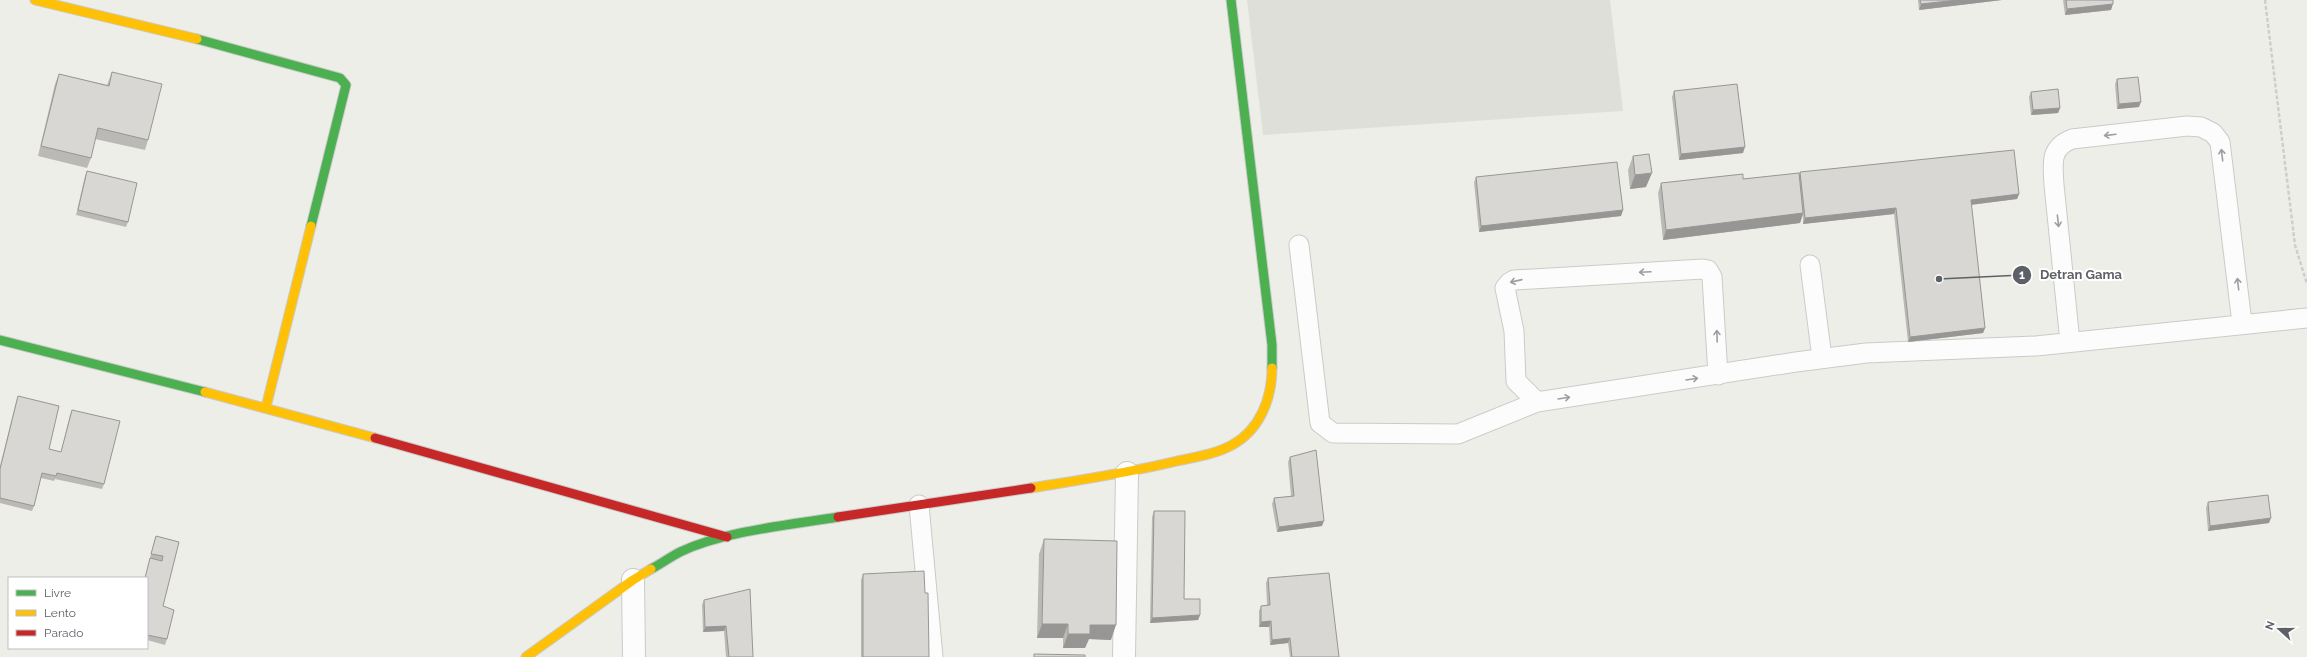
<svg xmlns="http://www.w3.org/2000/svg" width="2307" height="657" font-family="Raleway,sans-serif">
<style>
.industrial{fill:#dfdfda}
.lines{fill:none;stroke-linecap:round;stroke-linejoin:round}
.lane-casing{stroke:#cacbc9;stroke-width:21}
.street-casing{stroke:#cacbc9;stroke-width:24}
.fast-casing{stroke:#cacbca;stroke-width:11}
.slow-casing{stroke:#cacbca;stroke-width:11}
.jam-casing{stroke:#cacbca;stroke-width:11}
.path{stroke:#cbd0cd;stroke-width:2.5;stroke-dasharray:4 2;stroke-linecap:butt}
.lane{stroke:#fcfcfc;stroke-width:19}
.street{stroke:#fcfcfc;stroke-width:22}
.fast{stroke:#4caf50;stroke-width:9}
.slow{stroke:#ffc107;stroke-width:9}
.jam{stroke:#c62828;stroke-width:9}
.wall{fill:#bab9b6}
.shaded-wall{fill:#979694}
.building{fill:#d8d7d4;stroke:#979694}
.oneway{stroke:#9d9ea3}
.leader{fill:none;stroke:#5d6067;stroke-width:1.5}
.callout-dot{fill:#5d6067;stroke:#fff;stroke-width:1.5}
.mark-label{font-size:12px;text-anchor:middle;font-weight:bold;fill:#fff}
.callout-label{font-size:13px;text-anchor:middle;font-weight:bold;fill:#5d6067;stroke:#fff;stroke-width:4;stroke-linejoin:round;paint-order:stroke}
</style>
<rect width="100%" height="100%" fill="#eeeee9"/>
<path class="industrial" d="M 1247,0 L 1610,0 L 1623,111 L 1263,135 Z"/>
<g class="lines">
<defs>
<path id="lane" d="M 1299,245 L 1320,423 L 1333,433 L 1458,434 L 1537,402
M 1810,265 L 1822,358
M 2070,342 L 2054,185 C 2053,164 2049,148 2072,139 L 2187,126 L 2201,127 L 2213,133 L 2220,142 L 2242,323
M 1718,375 L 1712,277 L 1708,270 L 1703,269 L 1514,280 L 1509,283 L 1505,288 L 1514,331 L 1516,381 L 1537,402 L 1796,362 L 1866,353 L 2036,346 L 2307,318
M 919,505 L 933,657"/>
<path id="street" d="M 633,580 L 634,657
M 1124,657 L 1127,473"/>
<path id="fast" d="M 1231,0 L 1272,345 L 1272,368
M 197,39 L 340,78 L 346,85 L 311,226
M 0,340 L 205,392
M 651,569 C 661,564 670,557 680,552 C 724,531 790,525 838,517"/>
<path id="slow" d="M 35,0 L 197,39
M 205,392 L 375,438
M 266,407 L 311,226
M 1031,488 C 1080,480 1128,473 1177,461 C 1195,457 1216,454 1232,445 C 1260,430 1272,398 1272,368
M 526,657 L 633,580 L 651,569"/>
<path id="jam" d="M 375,438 L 727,537
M 838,517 L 1031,488"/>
</defs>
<use href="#lane" class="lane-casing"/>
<use href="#street" class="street-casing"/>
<use href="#fast" class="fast-casing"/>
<use href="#slow" class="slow-casing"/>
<use href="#jam" class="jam-casing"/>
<path class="path" d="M 2265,0 L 2295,245 L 2307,284"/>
<use href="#lane" class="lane"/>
<use href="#street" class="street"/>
<use href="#fast" class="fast"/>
<use href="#slow" class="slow"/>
<use href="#jam" class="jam"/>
</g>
<path class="wall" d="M 1918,0 L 2002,0 L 1919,10 Z
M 2063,0 L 2113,0 L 2111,10 L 2065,15 Z
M 112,72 L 148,140 L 145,150 L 95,139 L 91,158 L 87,168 L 38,156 L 55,84 L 59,74 L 107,85 Z
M 2117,79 L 2139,107 L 2117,109 L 2115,84 Z
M 1674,91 L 1743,153 L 1679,160 L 1672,97 Z
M 2031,92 L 2060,108 L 2058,113 L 2031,115 L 2029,97 Z
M 1633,156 L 1646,187 L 1630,189 L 1628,170 Z
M 87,171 L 128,222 L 126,227 L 76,215 L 85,176 Z
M 1800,172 L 2019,194 L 2017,199 L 1971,205 L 1985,328 L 1983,333 L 1908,342 L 1894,214 L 1803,224 L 1803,215 L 1800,223 L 1663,240 L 1658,193 L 1661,183 L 1743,179 L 1799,175 Z
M 1476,177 L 1623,210 L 1621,216 L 1479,232 L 1474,182 Z
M 18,396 L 49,449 L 61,452 L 70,415 L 72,410 L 104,484 L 102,489 L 55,479 L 54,481 L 41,478 L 34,506 L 32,511 L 0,503 L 0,466 L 16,402 Z
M 1290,457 L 1322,526 L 1277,532 L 1272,504 L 1274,498 L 1291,496 L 1288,462 Z
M 2208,502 L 2269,523 L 2208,531 L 2206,508 Z
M 1154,511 L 1184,599 L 1200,615 L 1198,620 L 1150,623 L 1152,517 Z
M 156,536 L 179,542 L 163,606 L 167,639 L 165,645 L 147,640 L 147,578 L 145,578 L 154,542 Z
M 1044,539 L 1111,640 L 1089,639 L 1085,648 L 1063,648 L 1063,638 L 1037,638 L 1039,554 Z
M 863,574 L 925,593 L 929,657 L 861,657 L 861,580 Z
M 1268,578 L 1339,657 L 1290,657 L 1288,643 L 1270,645 L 1269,627 L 1259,627 L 1259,611 L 1261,606 L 1267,605 L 1266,583 Z
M 704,600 L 753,657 L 726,657 L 724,631 L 703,632 L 702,605 Z"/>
<path class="shaded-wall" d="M 1958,0 L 2002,0 L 1919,10 L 1921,4 Z
M 2113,4 L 2111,10 L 2065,15 L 2067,9 Z
M 2141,102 L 2139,107 L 2117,109 L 2119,104 Z
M 2060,108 L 2058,113 L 2031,115 L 2033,110 Z
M 1745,147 L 1743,153 L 1679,160 L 1681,154 Z
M 1652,173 L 1646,187 L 1630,189 L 1635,175 Z
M 2019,194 L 2017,199 L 1969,205 L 1971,200 Z
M 1896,208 L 1894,214 L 1803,224 L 1805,218 Z
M 1623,210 L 1621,216 L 1479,232 L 1481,226 Z
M 1803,213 L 1800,223 L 1663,240 L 1666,230 Z
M 1985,328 L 1983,333 L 1908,342 L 1910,337 Z
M 2271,518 L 2269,523 L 2208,531 L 2210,526 Z
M 1324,521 L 1322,526 L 1277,532 L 1279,527 Z
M 1200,615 L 1198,620 L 1150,623 L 1152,618 Z
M 1271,621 L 1269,627 L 1259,627 L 1261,622 Z
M 1042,624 L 1068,624 L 1063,638 L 1037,638 Z
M 1090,625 L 1116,625 L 1111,640 L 1089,639 L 1085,648 L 1063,648 L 1068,634 Z
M 726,626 L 724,631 L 703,632 L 705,627 Z
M 1290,638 L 1288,643 L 1270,645 L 1272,640 Z"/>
<path class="building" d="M 1920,0 L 1958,0 L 1921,4 Z
M 2066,0 L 2113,0 L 2113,4 L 2067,9 Z
M 112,72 L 162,84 L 148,140 L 98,128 L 91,158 L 41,146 L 59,74 L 109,86 Z
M 2138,77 L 2141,102 L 2119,104 L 2117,79 Z
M 1737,84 L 1745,147 L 1681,154 L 1674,91 Z
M 2058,89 L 2060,108 L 2033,110 L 2031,92 Z
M 2014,150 L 2019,194 L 1971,200 L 1985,328 L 1910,337 L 1896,208 L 1805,218 L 1800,172 Z
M 1649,154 L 1652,173 L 1635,175 L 1633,156 Z
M 1617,162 L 1623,210 L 1481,226 L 1476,177 Z
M 87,171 L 137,183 L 128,222 L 78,210 Z
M 1799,173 L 1803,213 L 1666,230 L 1661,183 L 1743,174 L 1743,179 Z
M 18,396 L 59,406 L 49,449 L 61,452 L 72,410 L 120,421 L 104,484 L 57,473 L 56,476 L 42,473 L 34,506 L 0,498 L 0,469 Z
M 1316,450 L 1324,521 L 1279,527 L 1274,498 L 1294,496 L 1290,457 Z
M 2268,495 L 2271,518 L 2210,526 L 2208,502 Z
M 1154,511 L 1185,511 L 1184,599 L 1200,599 L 1200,615 L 1152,618 Z
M 156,536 L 179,542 L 163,606 L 174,610 L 167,639 L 147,635 L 147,578 L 145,578 L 150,558 L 162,561 L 163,556 L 151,554 Z
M 1044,539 L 1117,541 L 1116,625 L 1090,625 L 1090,634 L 1068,634 L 1068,624 L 1042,624 Z
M 924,571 L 925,593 L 928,593 L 929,657 L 863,657 L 863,574 Z
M 1329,573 L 1339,657 L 1292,657 L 1290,638 L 1272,640 L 1271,621 L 1261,622 L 1261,606 L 1270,605 L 1268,578 Z
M 750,589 L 753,657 L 729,657 L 726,626 L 705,627 L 704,600 Z
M 1034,654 L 1085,655 L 1085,657 L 1034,657 Z"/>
<defs><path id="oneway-shaft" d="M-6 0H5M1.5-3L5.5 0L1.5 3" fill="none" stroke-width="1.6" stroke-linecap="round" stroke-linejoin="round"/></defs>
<g class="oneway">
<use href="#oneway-shaft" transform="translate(2110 135) rotate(173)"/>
<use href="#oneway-shaft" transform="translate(2222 155) rotate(-97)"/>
<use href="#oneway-shaft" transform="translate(2058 221) rotate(84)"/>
<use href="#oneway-shaft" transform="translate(1645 272) rotate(177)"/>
<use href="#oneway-shaft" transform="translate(1516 281) rotate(167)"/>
<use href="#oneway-shaft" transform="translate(2238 284) rotate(-97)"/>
<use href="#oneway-shaft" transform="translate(1717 336) rotate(-92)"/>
<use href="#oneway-shaft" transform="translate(1692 379) rotate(-9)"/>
<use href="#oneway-shaft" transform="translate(1564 398) rotate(-9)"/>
</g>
<path class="leader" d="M1939 279L2022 275"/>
<g class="callout-dot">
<circle cx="1939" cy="279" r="4"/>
<circle cx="2022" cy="275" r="10"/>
</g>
<g class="mark-label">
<text x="2022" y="279">1</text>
</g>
<g class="callout-label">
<text x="2081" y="279">Detran Gama</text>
</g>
<rect x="8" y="577" width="140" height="72" fill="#ffffff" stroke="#bebfc2"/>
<rect x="16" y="590" width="20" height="6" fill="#4caf50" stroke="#bebfc2"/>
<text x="44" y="597" font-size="12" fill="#5d6067">Livre</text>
<rect x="16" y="610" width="20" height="6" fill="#ffc107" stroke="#bebfc2"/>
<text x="44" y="617" font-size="12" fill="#5d6067">Lento</text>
<rect x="16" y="630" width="20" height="6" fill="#c62828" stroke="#bebfc2"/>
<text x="44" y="637" font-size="12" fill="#5d6067">Parado</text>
<g transform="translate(2279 629) rotate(291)" stroke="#ffffff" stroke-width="3" paint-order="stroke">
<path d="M0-3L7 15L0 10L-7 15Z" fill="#5d6067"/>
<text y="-6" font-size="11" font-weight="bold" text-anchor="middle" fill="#5d6067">N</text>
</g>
</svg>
